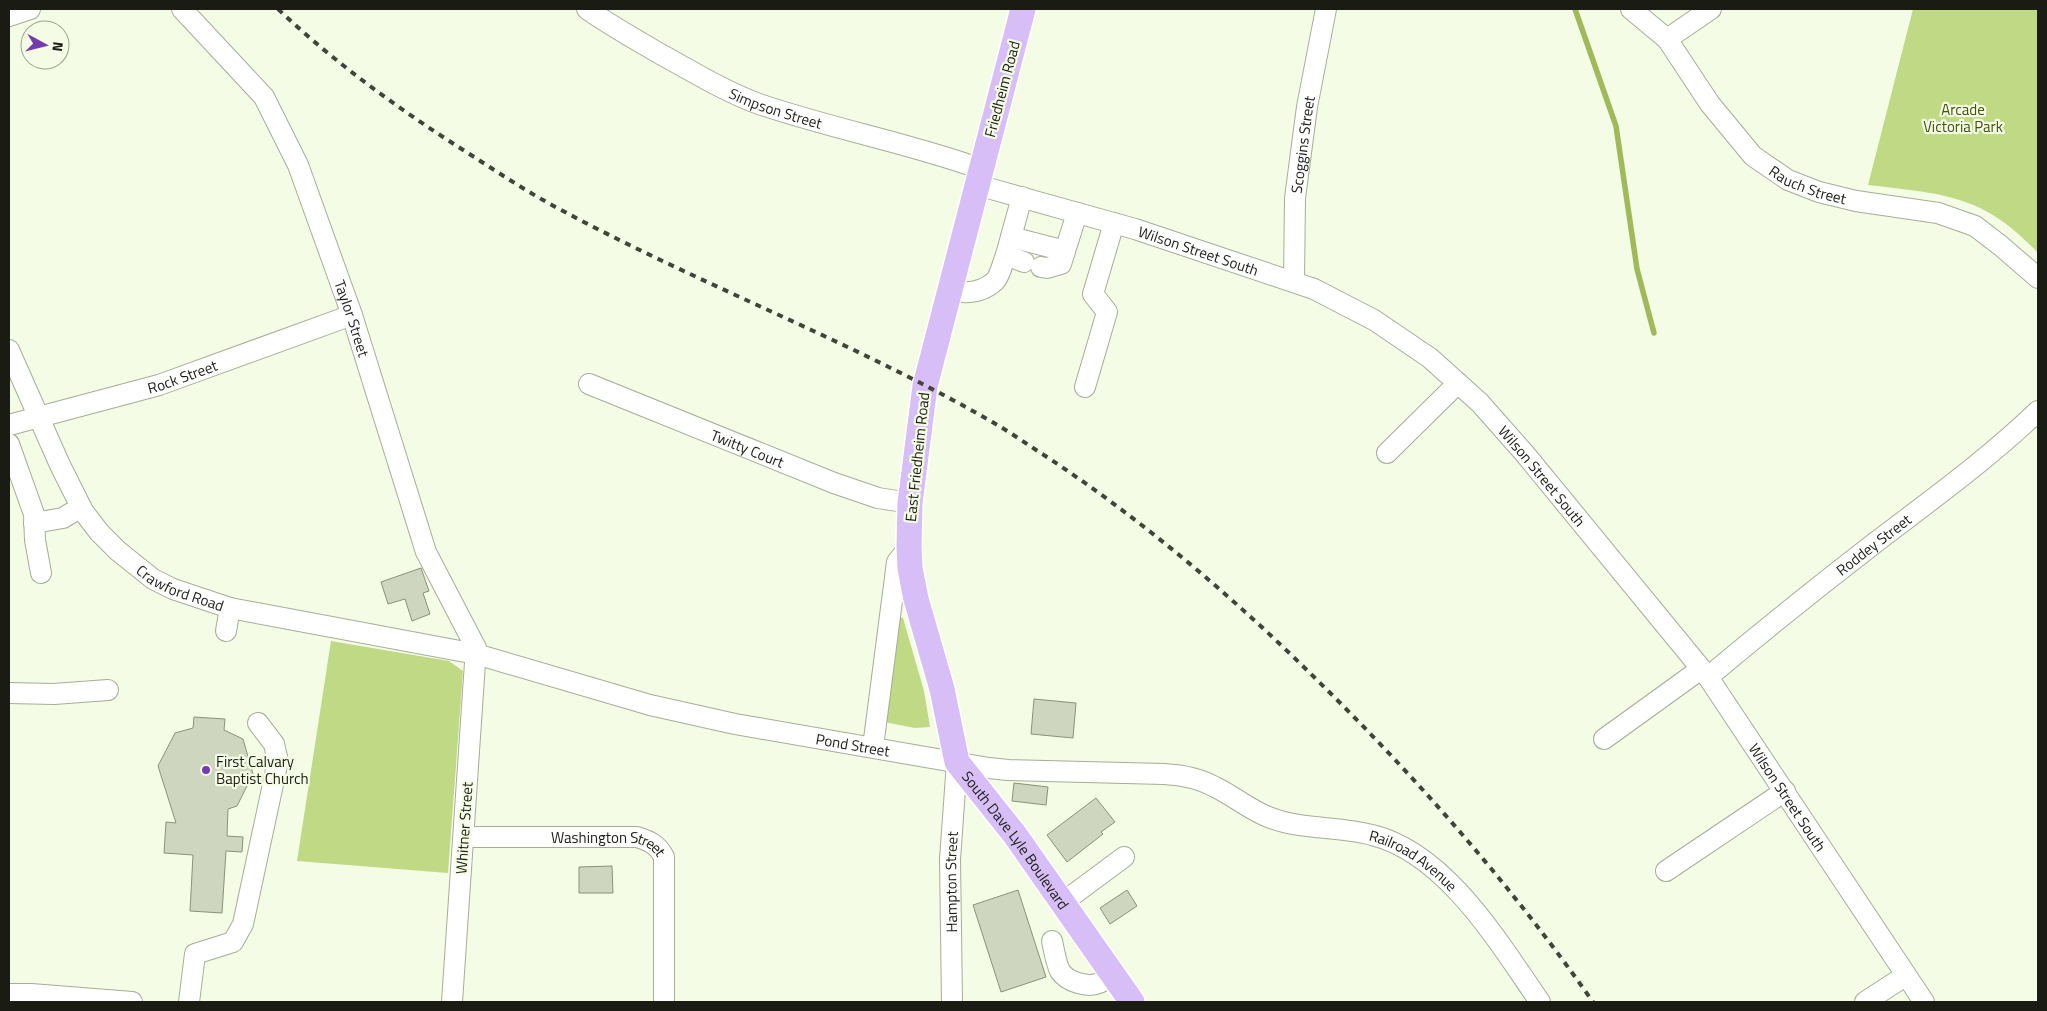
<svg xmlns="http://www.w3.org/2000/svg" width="2047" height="1011" font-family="'Titillium Web',sans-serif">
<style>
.green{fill:#c0d984}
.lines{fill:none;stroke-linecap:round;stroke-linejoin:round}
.stream{stroke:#9fb95b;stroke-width:5.5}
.building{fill:#cfd6c0;stroke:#8a917c}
.minor-casing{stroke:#a6ad97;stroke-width:22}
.major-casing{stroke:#fff;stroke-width:28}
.minor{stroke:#fff;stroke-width:20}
.major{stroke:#d7bef7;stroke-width:25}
.rail{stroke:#414439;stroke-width:4;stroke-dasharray:6 6;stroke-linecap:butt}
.poi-dot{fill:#763ab0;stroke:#f4fce5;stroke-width:2}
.labels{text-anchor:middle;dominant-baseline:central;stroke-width:4.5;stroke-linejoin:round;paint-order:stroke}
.street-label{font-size:15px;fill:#1a1c14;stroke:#f4fce5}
.park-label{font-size:15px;fill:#42520c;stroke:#f4fce5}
.poi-label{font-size:15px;fill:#1a1c14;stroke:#f4fce5;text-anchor:start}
</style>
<rect width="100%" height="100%" fill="#f4fce5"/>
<path class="green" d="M 1913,9 L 2038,9 L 2038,253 C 1983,194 1943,194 1868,185 Z
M 900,617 L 903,618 L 924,691 L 930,727 L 915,728 L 884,722 Z
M 331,641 L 449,661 L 463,671 L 448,873 L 297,861 Z"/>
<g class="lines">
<path class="stream" d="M 1575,9 L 1616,126 L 1637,269 L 1654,333"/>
</g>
<path class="building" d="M 421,568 L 429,591 L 423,593 L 430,614 L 412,621 L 405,599 L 388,604 L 381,582 Z
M 1034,699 L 1076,703 L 1073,738 L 1031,734 Z
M 194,717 L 225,719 L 224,730 L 243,739 L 253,774 L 237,806 L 228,809 L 227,836 L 243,837 L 242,852 L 226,851 L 222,913 L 190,911 L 193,855 L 164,853 L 166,822 L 176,823 L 158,766 L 175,733 L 193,728 Z
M 1014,783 L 1048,787 L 1046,805 L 1012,801 Z
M 1096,798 L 1115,822 L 1101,832 L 1103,834 L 1067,862 L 1047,835 Z
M 612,866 L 613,893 L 579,893 L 579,867 Z
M 1018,890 L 1046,977 L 1001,992 L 973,905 Z
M 1127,890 L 1137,906 L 1110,924 L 1100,908 Z"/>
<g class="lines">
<defs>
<g id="minor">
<path id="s1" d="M 182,9 L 264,97 L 298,165 L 352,315 L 426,552 L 476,648 L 452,1002"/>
<path id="s2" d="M 587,9 C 611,26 638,41 664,56 C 695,73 726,92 759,104 C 832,129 909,143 981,169"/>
<path id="s3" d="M 1631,9 L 1667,39 L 1710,104 L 1753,156 L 1788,180 L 1819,192 L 1856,201 L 1938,213 L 1975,226 L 2001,246 L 2038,278"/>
<path d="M 9,16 L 30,9"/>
<path d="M 1667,39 L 1711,9"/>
<path id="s4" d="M 977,185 L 1135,229 L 1314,289 L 1374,320 L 1430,358 L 1480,403 L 1525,454 L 1708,677 L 1924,1002"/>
<path d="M 1022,197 L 1006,255 L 1024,262"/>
<path d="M 1011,237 L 1065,251"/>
<path d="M 1041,267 L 1047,268 L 1061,264 L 1077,213"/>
<path id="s5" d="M 1294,282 L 1295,198 L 1307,107 L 1326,9"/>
<path d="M 949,290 C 965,294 982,293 995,281 C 1000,276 1003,262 1006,255"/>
<path id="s6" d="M 9,350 L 60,465 L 83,511 L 99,532 L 118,551 L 153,579 L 173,589 L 230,608 L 476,654 L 650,705 L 735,724 L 989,768 L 1008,770 L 1164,774 C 1182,775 1199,778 1215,787 C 1234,796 1251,811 1271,818 C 1303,830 1339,826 1372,835 C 1446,853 1499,943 1540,1002"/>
<path id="s7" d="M 589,384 L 834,483 L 878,498 L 910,503"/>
<path d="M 1085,387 L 1107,312 L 1093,294 L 1114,223"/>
<path id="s8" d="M 9,425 L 159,385 L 352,315"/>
<path d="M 9,444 L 34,514 L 35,540 L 41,573"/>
<path d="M 1387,453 L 1458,383"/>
<path d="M 34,523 L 63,518 L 81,507"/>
<path d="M 226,631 L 230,608"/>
<path id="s9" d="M 1708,677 C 1763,631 1819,586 1876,542 C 1931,500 1988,459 2038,411"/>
<path d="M 9,693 L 54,694 L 108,690"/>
<path d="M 1604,739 L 1701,669"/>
<path d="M 873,747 L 897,562 L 909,547"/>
<path id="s10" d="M 464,837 L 637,837 C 650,841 658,845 664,857 L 664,1002"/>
<path d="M 1666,871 L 1785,791"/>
<path d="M 1062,903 L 1124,857"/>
<path d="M 1052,941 C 1054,950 1056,963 1060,971 C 1067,982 1088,988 1099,983 C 1104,981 1108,977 1112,974"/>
<path d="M 9,994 L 31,994 L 132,1002"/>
<path d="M 189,1002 L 195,954 L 233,942 L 243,924 L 278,761 L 274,744 L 258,723"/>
<path id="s11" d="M 952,1002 L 950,859 L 957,762"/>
<path d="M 1865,1002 L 1905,976"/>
</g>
<g id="major">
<path id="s12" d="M 1023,9 L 925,386 L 910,503 L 909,547 L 910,568 L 916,599 L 942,689 L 957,762 L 1015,835 L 1132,1002"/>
</g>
</defs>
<use href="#minor" class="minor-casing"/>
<use href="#major" class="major-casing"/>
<use href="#minor" class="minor"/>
<use href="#major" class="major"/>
<path class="rail" d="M 278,9 C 337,65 403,112 471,155 C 502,175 532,195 565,212 C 705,287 856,343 994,423 C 1013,434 1031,447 1050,459 C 1146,523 1233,597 1315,678 C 1417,778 1511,885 1593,1002"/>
</g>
<circle class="poi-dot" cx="206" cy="770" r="5"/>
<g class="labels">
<g class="street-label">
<text transform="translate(1002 89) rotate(-75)">Friedheim Road</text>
<text stroke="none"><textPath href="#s2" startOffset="214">Simpson Street</textPath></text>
<text stroke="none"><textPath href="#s5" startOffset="138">Scoggins Street</textPath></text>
<text stroke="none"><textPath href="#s3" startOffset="255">Rauch Street</textPath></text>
<text stroke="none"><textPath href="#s4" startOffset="231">Wilson Street South</textPath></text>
<text stroke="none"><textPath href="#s1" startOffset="359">Taylor Street</textPath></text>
<text stroke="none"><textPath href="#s8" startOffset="180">Rock Street</textPath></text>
<text stroke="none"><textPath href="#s7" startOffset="171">Twitty Court</textPath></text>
<text transform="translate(917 457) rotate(-84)">East Friedheim Road</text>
<text stroke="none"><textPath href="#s4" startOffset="651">Wilson Street South</textPath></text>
<text stroke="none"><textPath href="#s9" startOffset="212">Roddey Street</textPath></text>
<text stroke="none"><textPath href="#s6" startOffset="304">Crawford Road</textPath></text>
<text stroke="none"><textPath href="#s6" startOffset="996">Pond Street</textPath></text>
<text stroke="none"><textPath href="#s4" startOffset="1056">Wilson Street South</textPath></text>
<text transform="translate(464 828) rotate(-86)">Whitner Street</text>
<text stroke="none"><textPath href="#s12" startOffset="870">South Dave Lyle Boulevard</textPath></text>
<text stroke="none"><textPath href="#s10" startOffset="146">Washington Street</textPath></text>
<text stroke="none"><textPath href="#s6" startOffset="1578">Railroad Avenue</textPath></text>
<text stroke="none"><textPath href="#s11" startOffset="120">Hampton Street</textPath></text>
</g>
<g class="park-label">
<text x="1963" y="109">Arcade<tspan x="1963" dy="17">Victoria Park</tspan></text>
</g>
<g class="poi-label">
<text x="216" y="761">First Calvary<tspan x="216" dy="17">Baptist Church</tspan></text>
</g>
</g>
<rect width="2047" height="1011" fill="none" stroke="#1a1c14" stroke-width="20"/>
<g transform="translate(45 45) rotate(97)"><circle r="24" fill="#f4fce5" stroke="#9da291"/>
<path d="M0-4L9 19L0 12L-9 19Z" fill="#763ab0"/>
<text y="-8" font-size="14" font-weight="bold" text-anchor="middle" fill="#1a1c14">N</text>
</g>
</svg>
